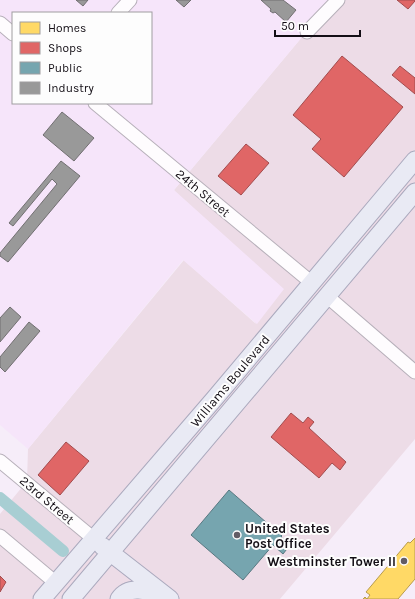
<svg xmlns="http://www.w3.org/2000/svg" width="415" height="599" font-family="Karla,sans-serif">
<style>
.commercial{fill:#eddce7}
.built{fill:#f6e5fa;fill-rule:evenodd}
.homes{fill:#ffd966;stroke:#b89c4e}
.shops{fill:#e06666;stroke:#a24c4e}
.public{fill:#76a5af;stroke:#587881}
.industry{fill:#999;stroke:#716f71}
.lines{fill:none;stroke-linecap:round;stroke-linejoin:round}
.canal{stroke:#a8ced3;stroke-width:12}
.minor-casing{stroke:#b7b0ba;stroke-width:15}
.major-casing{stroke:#aaa9bd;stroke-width:19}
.minor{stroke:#fefcfe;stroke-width:13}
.major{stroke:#e9eaf4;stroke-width:17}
.poi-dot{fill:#625c65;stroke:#fdfdfd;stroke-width:1.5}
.labels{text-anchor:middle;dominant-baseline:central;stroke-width:4;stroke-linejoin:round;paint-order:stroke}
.street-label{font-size:13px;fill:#130e15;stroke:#fdfdfd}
.poi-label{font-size:13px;font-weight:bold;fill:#130e15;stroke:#fdfdfd;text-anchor:start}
</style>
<rect width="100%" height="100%" fill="#f6edf9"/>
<path class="commercial" d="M 333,0 L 415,0 L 415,439 L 280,599 L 0,599 L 0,514 L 27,481 L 28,449 L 184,260 L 256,324 L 174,190 Z"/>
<path class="built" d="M 0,0 L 333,0 L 174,190 L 284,289 L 257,324 L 183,260 L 28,449 L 0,425 ZM 13,13 L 151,13 L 151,103 L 13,103 Z"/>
<path class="homes" d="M 415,538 L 415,579 L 398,599 L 363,599 L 365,597 L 367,599 L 370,595 L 366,592 L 408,542 L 410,543 Z"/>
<path class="shops" d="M 397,0 L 415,0 L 415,1 L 408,9 Z
M 342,56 L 403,107 L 344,177 L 312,149 L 321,139 L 293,115 Z
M 400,66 L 415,78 L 415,94 L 392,75 Z
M 246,144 L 269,163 L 241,195 L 218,176 Z
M 291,413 L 303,423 L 308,417 L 314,422 L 309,428 L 346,462 L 340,470 L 332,463 L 319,478 L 271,437 Z
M 66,442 L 89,461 L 60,495 L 38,475 Z
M 0,576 L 6,582 L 0,592 Z"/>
<path class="public" d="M 229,490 L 282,536 L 281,537 L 290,545 L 283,554 L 273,545 L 243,580 L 191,535 Z"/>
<path class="industry" d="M 76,0 L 88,0 L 83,6 Z
M 176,0 L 191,0 L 184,7 Z
M 261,0 L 283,0 L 296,10 L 286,22 L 275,12 L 273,13 L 270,11 L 271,9 Z
M 62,112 L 94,138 L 74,161 L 43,135 Z
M 61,161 L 80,176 L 8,262 L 0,256 L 0,253 L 57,184 L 52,179 L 13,226 L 9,223 Z
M 10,307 L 21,317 L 0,342 L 0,318 Z
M 29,322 L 40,331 L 5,372 L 0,367 L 0,357 Z"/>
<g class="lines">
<path class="canal" d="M 0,498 L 63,551"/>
<defs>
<path id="minor" d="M 118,13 L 130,0
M 0,23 L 13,34
M 307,32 L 338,0
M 95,103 L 312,283
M 328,297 L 415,372
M 0,461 L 94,539
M 0,536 L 56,583"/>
<path id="major" d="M 102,546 L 170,599
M 42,599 L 215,398 L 415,160
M 71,599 L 415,192
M 119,599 C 129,584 148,591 162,596"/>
</defs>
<use href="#minor" class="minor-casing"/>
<use href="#major" class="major-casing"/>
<use href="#minor" class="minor"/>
<use href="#major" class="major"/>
</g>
<g class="poi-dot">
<circle cx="237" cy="535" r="4"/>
<circle cx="404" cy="561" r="4"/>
</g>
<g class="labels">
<g class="street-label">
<text transform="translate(203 193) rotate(40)">24th Street</text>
<text transform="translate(230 381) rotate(-50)">Williams Boulevard</text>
<text transform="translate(47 500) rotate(40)">23rd Street</text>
</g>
<g class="poi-label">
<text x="245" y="528">United States<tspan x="245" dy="15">Post Office</tspan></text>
<text x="396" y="561" text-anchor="end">Westminster Tower II</text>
</g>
</g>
<rect x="12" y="12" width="140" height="92" fill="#fdfdfd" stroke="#9f9da0"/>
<rect x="20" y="22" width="20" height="12" fill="#ffd966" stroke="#9f9da0"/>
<text x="48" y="32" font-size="12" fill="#130e15">Homes</text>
<rect x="20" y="42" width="20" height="12" fill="#e06666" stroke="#9f9da0"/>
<text x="48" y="52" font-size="12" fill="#130e15">Shops</text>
<rect x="20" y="62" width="20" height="12" fill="#76a5af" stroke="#9f9da0"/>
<text x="48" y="72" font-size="12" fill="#130e15">Public</text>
<rect x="20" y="82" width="20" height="12" fill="#999999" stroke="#9f9da0"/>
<text x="48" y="92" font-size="12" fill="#130e15">Industry</text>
<path d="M275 30v6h85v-6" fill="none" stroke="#130e15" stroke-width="2"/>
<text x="281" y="30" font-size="12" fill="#130e15" stroke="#fdfdfd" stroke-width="3" paint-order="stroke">50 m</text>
</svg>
